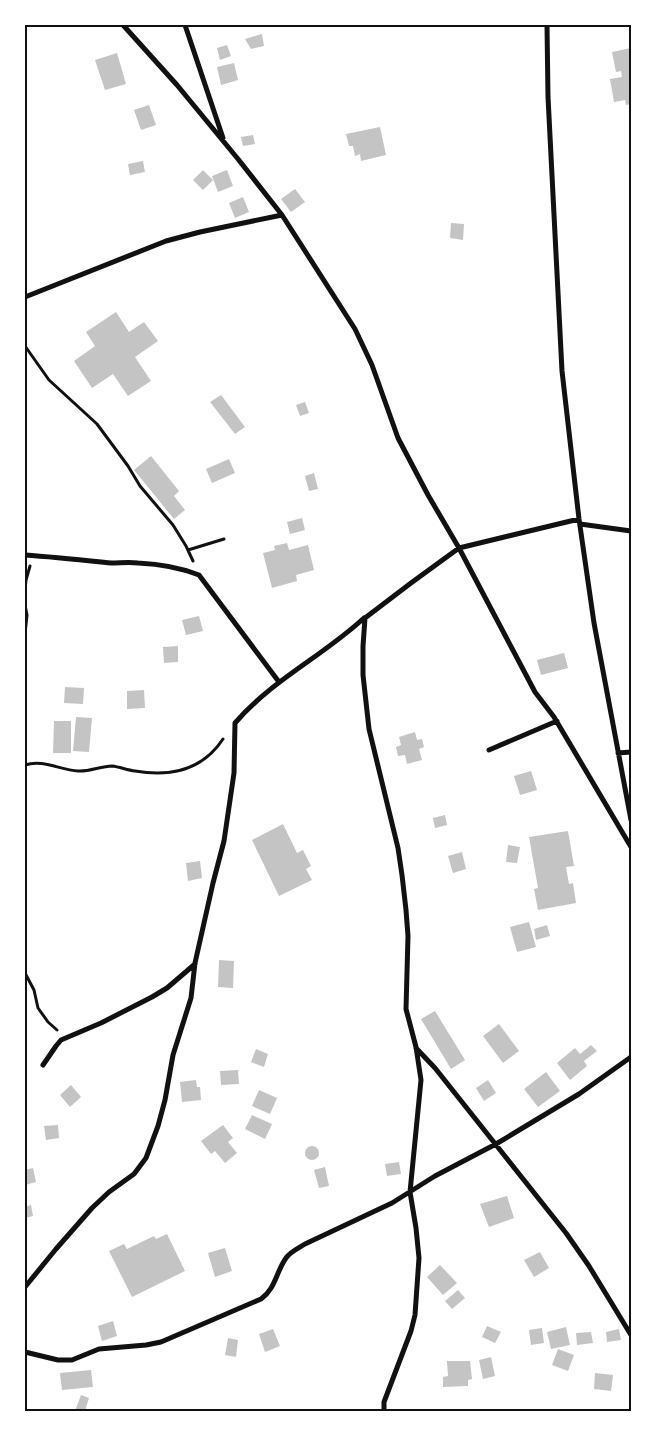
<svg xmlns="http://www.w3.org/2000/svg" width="656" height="1436" font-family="'Times New Roman',serif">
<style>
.building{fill:#c4c4c4}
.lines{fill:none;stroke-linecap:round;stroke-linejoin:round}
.path{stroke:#111;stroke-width:3}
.minor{stroke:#111;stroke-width:5}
.neatline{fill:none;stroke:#111;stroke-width:2}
</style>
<rect width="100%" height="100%" fill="#fff"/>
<path class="building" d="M 262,34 L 264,46 L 251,49 L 245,39 Z
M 227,45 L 231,56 L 220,60 L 217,48 Z
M 631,48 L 631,104 L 626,105 L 625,100 L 614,102 L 610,79 L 622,77 L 621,71 L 616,72 L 612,52 Z
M 117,53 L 126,84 L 105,90 L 95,60 Z
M 234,63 L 238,80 L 221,85 L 217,67 Z
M 149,105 L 156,125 L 141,130 L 134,110 Z
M 380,127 L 386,155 L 361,161 L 360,154 L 355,156 L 353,146 L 349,146 L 346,134 Z
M 253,135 L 255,144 L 243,146 L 241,137 Z
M 143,161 L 145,172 L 130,175 L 128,164 Z
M 203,170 L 213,180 L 203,190 L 193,180 Z
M 227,170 L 233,186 L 218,192 L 212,176 Z
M 295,189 L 305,202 L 291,212 L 281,199 Z
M 243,197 L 249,212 L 235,218 L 229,203 Z
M 451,223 L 464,224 L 463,240 L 450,238 Z
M 116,312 L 129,332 L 144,322 L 158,341 L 135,357 L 151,381 L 128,396 L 113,374 L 92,388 L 74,361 L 95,346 L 86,332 Z
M 221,395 L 245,427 L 235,434 L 210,402 Z
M 305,402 L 309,413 L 300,416 L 296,405 Z
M 151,456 L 179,491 L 174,496 L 185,510 L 174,519 L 134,470 Z
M 229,459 L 235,473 L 212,483 L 206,469 Z
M 314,473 L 318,489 L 309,491 L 305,476 Z
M 302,518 L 305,530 L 290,534 L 287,522 Z
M 287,543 L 289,550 L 308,545 L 314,570 L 296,575 L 297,581 L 272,588 L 263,553 L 275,550 L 274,546 Z
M 199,616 L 203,631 L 186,635 L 182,620 Z
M 178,646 L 178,662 L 164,663 L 163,647 Z
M 564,653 L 568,668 L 541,675 L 537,660 Z
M 65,687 L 84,688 L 83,704 L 64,703 Z
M 144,690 L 145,708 L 127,709 L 127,691 Z
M 76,717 L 92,718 L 89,752 L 73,751 Z
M 54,721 L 71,721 L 71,753 L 53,753 Z
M 415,732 L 417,740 L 422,739 L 424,747 L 419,749 L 422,760 L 407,764 L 405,755 L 398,756 L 396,747 L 401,745 L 399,737 Z
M 531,771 L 537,790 L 520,795 L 514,776 Z
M 445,815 L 447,825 L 435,828 L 433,818 Z
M 283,824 L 297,853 L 303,850 L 311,866 L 306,869 L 312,880 L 279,896 L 252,840 Z
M 568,831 L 574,866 L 566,867 L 569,884 L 573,883 L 576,903 L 538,910 L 534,889 L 538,888 L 529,837 Z
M 508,845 L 520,847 L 517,863 L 506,862 Z
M 462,852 L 466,869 L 453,873 L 448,856 Z
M 200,861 L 202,878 L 188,881 L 186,863 Z
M 529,922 L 536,947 L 517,952 L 510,927 Z
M 547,925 L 550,936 L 536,940 L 534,929 Z
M 219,960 L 234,961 L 233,988 L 218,987 Z
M 435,1011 L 465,1060 L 451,1069 L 421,1019 Z
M 499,1024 L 519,1051 L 503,1063 L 483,1036 Z
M 591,1045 L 597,1051 L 584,1061 L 587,1066 L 570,1080 L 557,1063 L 575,1048 L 580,1054 Z
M 256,1049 L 268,1054 L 264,1067 L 251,1062 Z
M 238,1070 L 239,1084 L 221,1085 L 220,1071 Z
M 546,1072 L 560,1091 L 538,1107 L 524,1089 Z
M 196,1080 L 197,1087 L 200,1087 L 201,1100 L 182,1102 L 180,1082 Z
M 488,1080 L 496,1093 L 484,1101 L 476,1088 Z
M 71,1085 L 81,1097 L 70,1107 L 60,1095 Z
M 259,1090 L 277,1098 L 270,1114 L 252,1106 Z
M 252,1115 L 272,1124 L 265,1139 L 245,1129 Z
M 58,1125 L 59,1138 L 46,1140 L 44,1126 Z
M 223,1125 L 233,1138 L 228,1142 L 237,1153 L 225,1163 L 215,1151 L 211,1154 L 201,1141 Z
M305 1153a7 7 0 1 1 14 0a7 7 0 1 1-14 0Z
M 399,1162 L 401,1174 L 387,1176 L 385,1164 Z
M 325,1167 L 329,1186 L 319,1188 L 314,1170 Z
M 33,1168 L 36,1182 L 25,1185 L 25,1170 Z
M 507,1196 L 514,1218 L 489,1227 L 480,1204 Z
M 31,1205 L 33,1216 L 25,1218 L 25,1207 Z
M 167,1234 L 185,1271 L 132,1297 L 109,1251 L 124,1244 L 127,1249 L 154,1236 L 156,1239 Z
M 225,1248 L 232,1271 L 215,1277 L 208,1253 Z
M 540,1252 L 549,1268 L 534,1277 L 524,1260 Z
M 440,1265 L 457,1283 L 443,1295 L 427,1277 Z
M 458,1290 L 465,1298 L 452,1309 L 445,1301 Z
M 113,1321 L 117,1336 L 102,1341 L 98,1326 Z
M 487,1326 L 501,1332 L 495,1343 L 482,1337 Z
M 566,1327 L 570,1345 L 551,1349 L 547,1332 Z
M 542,1328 L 544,1343 L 531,1345 L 529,1330 Z
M 273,1329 L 280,1346 L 265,1352 L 259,1334 Z
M 619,1329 L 621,1340 L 607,1342 L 606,1332 Z
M 591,1332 L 593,1343 L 577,1345 L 576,1333 Z
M 228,1338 L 238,1340 L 236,1357 L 225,1355 Z
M 558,1349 L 574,1355 L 568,1371 L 552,1365 Z
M 491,1357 L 495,1376 L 483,1379 L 479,1360 Z
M 447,1361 L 470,1361 L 472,1379 L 468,1380 L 468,1386 L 443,1387 L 443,1377 L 448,1376 Z
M 91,1370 L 93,1387 L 62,1390 L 60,1373 Z
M 595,1373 L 613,1375 L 611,1391 L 594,1389 Z
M 81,1395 L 89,1398 L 85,1411 L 75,1411 Z"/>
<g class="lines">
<path class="path" d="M 25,346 L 49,380 L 97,424 L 128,466 L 140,486 L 173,525 L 186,546 L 193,561
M 188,550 L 224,539
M 25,590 L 26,580 L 30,566
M 25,605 L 27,615 L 25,634
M 25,765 C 43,759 60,770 78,771 C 89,772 101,766 112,766 C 120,767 127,770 135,771 C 170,777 202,771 223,739
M 25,973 L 34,990 L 38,1008 L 48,1022 L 57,1030"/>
<path class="minor" d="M 123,25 L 177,85 L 238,159 L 282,215 L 355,329 L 372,365 L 398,438 L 428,495 L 459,548 L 579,519
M 185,25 L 223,138
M 547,25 L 548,97 L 562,371 L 579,519 L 594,623 L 631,820
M 25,297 L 166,241 L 200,232 L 282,215
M 580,524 L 631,531
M 25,555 C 54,557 82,560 111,563 C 120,563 129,562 138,563 C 159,564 179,567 199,575 L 279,682
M 489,750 L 557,721
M 618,753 L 631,752
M 416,1048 L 435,1068 L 566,1233 L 589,1266 L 631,1335
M 43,1065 L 56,1046 L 61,1040 L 101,1023 L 152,997 L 167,988 L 195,964
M 25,1287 L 56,1249 L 92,1208 L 109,1192 L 134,1174 L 146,1158 L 158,1126 L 165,1100 L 173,1055 L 191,998 L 195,963 L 213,883 L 224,841 L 234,773 L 235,723 C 272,680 323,656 364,618
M 25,1352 L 58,1360 L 72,1360 L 99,1349 L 146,1345 L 161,1342 L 261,1299 C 276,1288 276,1272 286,1258 C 290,1252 299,1248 305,1244 L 392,1203 L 435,1176 L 496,1144 L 579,1094 L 631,1057
M 384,1411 L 384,1402 L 411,1331 L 415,1315 L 419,1258 L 416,1228 L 410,1192 L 421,1080 L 416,1047 L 406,1009 L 408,936 L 406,910 L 402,875 L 398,848 L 369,729 L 363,675 L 363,646 L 365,618 L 411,583 L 459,548 L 535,692 L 554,717 L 631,847"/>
</g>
<rect width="656" height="1436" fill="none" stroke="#ffffff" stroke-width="52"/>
<rect x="26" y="26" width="604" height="1384" class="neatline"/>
</svg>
